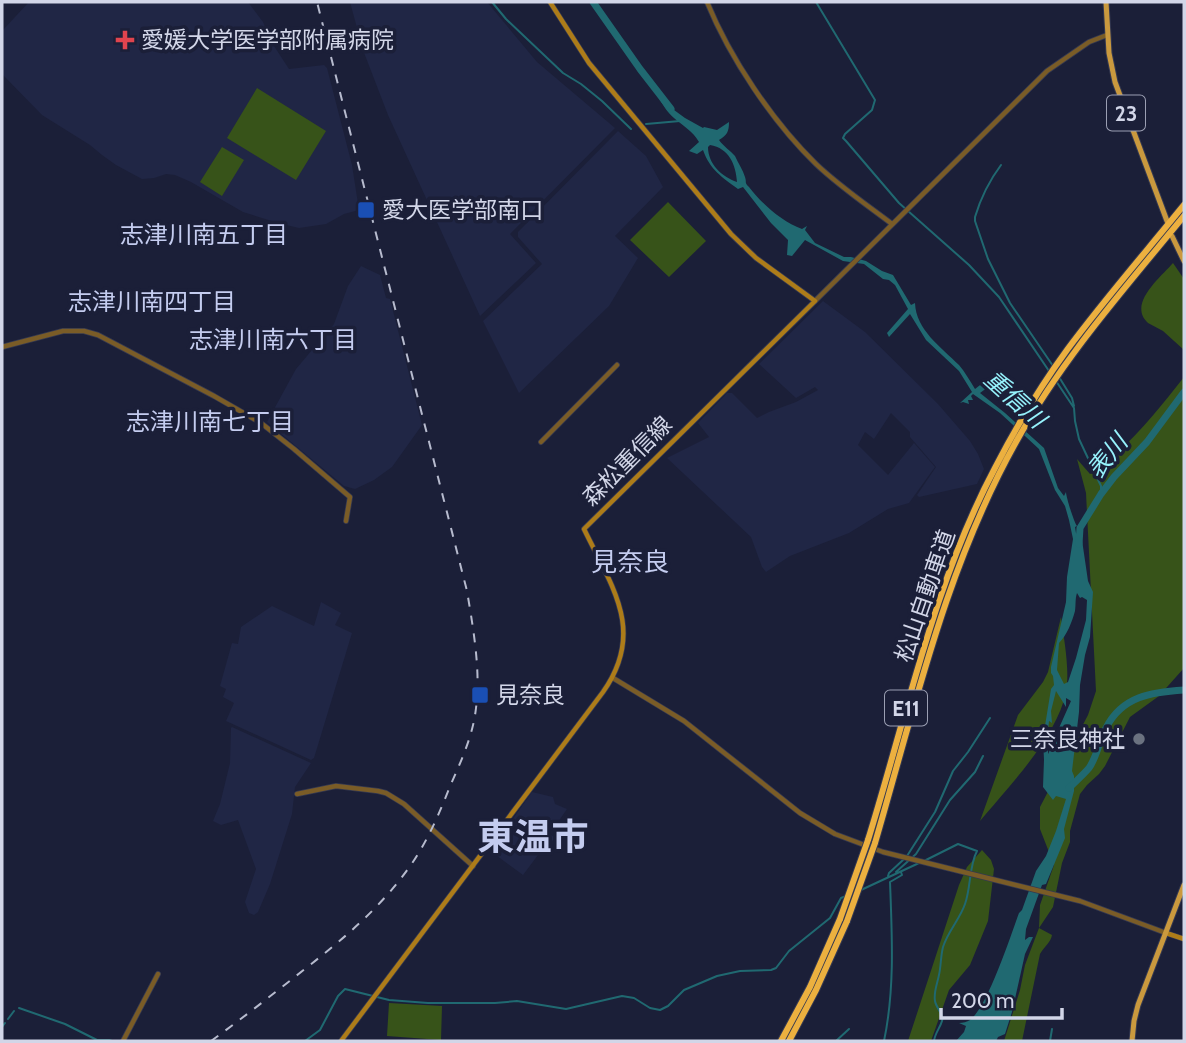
<svg xmlns="http://www.w3.org/2000/svg" width="1186" height="1043" font-family="Cabin,'Noto Sans JP',sans-serif">
<style>
.built{fill:#202645}
.green{fill:#375319}
.water{fill:#206971;fill-rule:evenodd}
.lines{fill:none;stroke-linecap:round;stroke-linejoin:round}
.stream{stroke:#206971;stroke-width:2}
.river{stroke:#206971;stroke-width:7}
.tertiary-casing{stroke:#353951;stroke-width:6}
.secondary-casing{stroke:#353951;stroke-width:6}
.primary-casing{stroke:#353951;stroke-width:7}
.motorway-casing{stroke:#353951;stroke-width:8}
.tertiary{stroke:#7a5c27;stroke-width:4.5}
.secondary{stroke:#ad7c19;stroke-width:4.5}
.primary{stroke:#ca993e;stroke-width:5}
.motorway{stroke:#ecb03f;stroke-width:6}
.rail{stroke:#b7bbce;stroke-width:2;stroke-dasharray:9 9;stroke-linecap:butt}
.motorway-bridge-casing{stroke:#353951;stroke-width:8;stroke-linecap:butt}
.motorway-bridge{stroke:#ecb03f;stroke-width:6}
.health-dot{fill:#e0444e;stroke:#1b1f38;stroke-width:2.5}
.transit-dot{fill:#1a4fb4;stroke:#1b1f38;stroke-width:2.5}
.worship-dot{fill:#6b7280;stroke:#1b1f38;stroke-width:2.5}
.labels{text-anchor:middle;dominant-baseline:central;stroke-width:7;stroke-linejoin:round;paint-order:stroke}
.shield{fill:#1b1f38;stroke:#9b9fb3;stroke-width:2}
.shield-label{font-size:21px;font-weight:bold;fill:#d2d6e8}
.poi-label{font-size:23px;fill:#d2d6e8;stroke:#1b1f38;text-anchor:start}
.street-label{font-size:23px;fill:#d2d6e8;stroke:#1b1f38}
.neighbourhood-label{font-size:24px;fill:#c4ccef;stroke:#1b1f38}
.water-label{font-size:24px;font-style:italic;fill:#96f2fc;stroke:#1b1f38}
.quarter-label{font-size:26px;fill:#c4ccef;stroke:#1b1f38}
.town-label{font-size:37px;font-weight:bold;fill:#c4ccef;stroke:#1b1f38}
</style>
<rect width="100%" height="100%" fill="#1b1f38"/>
<path class="built" d="M 29,2 L 248,2 L 263,22 L 274,46 L 289,69 L 324,65 L 327,68 L 352,165 L 359,210 L 344,214 L 326,224 L 299,228 L 278,223 L 243,212 L 191,182 L 175,175 L 166,174 L 154,178 L 142,179 L 116,165 L 102,155 L 90,145 L 42,115 L 2,74 L 2,31 Z
M 350,2 L 487,2 L 537,62 L 615,128 L 510,234 L 536,263 L 480,316 L 388,115 L 363,50 Z
M 618,131 L 646,156 L 663,187 L 615,236 L 638,258 L 609,306 L 519,393 L 483,321 L 542,264 L 518,237 L 518,232 Z
M 361,266 L 380,275 L 386,298 L 390,299 L 422,425 L 392,467 L 374,480 L 355,489 L 344,486 L 267,422 L 296,369 L 334,324 L 348,286 Z
M 823,301 L 865,332 L 938,404 L 970,441 L 978,454 L 984,469 L 977,484 L 919,497 L 917,495 L 936,467 L 910,437 L 910,432 L 891,413 L 874,439 L 865,432 L 858,445 L 888,475 L 914,443 L 935,467 L 909,503 L 888,509 L 849,533 L 790,556 L 766,572 L 762,567 L 751,537 L 667,458 L 709,437 L 698,423 L 727,393 L 732,393 L 757,418 L 769,412 L 796,402 L 818,390 L 815,387 L 796,398 L 759,364 Z
M 321,602 L 341,613 L 335,625 L 352,633 L 314,758 L 311,760 L 226,721 L 234,703 L 223,697 L 226,689 L 220,686 L 232,643 L 238,644 L 241,627 L 272,606 L 314,626 Z
M 232,727 L 311,763 L 295,787 L 292,814 L 270,884 L 258,912 L 254,915 L 249,913 L 245,902 L 256,869 L 238,820 L 221,825 L 213,821 L 220,804 L 230,763 L 231,728 Z
M 532,792 L 553,797 L 555,804 L 567,809 L 560,819 L 558,828 L 546,831 L 555,838 L 538,855 L 523,875 L 489,850 L 510,823 Z"/>
<path class="green" d="M 257,88 L 326,131 L 296,180 L 227,138 Z
M 222,147 L 244,160 L 222,196 L 200,182 Z
M 668,202 L 706,241 L 669,277 L 630,240 Z
M 1173,263 L 1184,279 L 1184,350 C 1177,344 1170,337 1163,331 C 1158,328 1153,326 1148,323 C 1127,304 1161,277 1173,263 Z
M 1184,377 L 1184,668 L 1159,696 L 1130,717 L 1105,766 L 1099,774 L 1087,785 L 1080,794 L 1070,831 L 1070,842 L 1062,863 L 1053,907 L 1039,928 L 1052,935 C 1051,942 1044,947 1040,954 L 1022,1041 L 1004,1041 L 1020,990 L 1025,965 L 1039,928 L 1040,905 L 1054,865 L 1040,829 L 1040,807 L 1088,715 L 1096,691 L 1086,493 L 1077,459 L 1090,474 C 1101,469 1108,461 1117,453 C 1142,430 1163,404 1184,377 Z
M 1061,617 C 1064,640 1070,669 1066,692 C 1057,737 1009,786 980,821 L 1018,715 L 1043,682 L 1048,672 Z
M 982,850 L 991,860 L 994,869 L 988,921 L 970,965 L 949,990 L 931,1041 L 908,1041 L 959,885 L 967,867 Z
M 389,1003 L 442,1006 L 441,1040 L 387,1036 Z"/>
<path class="water" d="M 659,99 L 685,118 L 703,128 L 704,127 L 717,130 L 729,122 C 729,132 727,135 719,140 C 724,147 730,150 735,156 C 738,163 743,170 745,177 C 747,183 744,182 749,187 C 762,204 782,222 802,229 L 807,226 L 805,230 L 815,243 L 844,257 L 851,257 L 866,261 L 882,271 L 893,275 L 911,305 L 915,303 C 916,330 941,347 959,365 C 965,372 970,381 975,389 L 993,375 L 996,381 L 980,393 L 1005,413 L 1044,448 L 1058,488 L 1064,496 L 1066,492 C 1066,497 1074,522 1077,526 L 1075,527 L 1076,533 L 1082,540 L 1088,581 L 1093,592 L 1090,637 L 1085,655 L 1080,685 L 1079,712 L 1072,771 L 1074,776 L 1074,791 L 1064,829 L 1065,838 L 1046,884 L 1042,885 L 1026,929 L 1025,940 L 1029,937 L 1033,937 L 1025,954 L 1012,1012 L 1005,1034 L 998,1037 L 996,1041 L 956,1041 L 964,1032 L 966,1026 L 959,1023 C 963,1023 967,1022 970,1020 C 987,1008 1011,935 1019,913 L 1022,910 L 1036,871 L 1046,856 L 1056,831 L 1066,799 L 1056,796 L 1053,800 L 1043,787 L 1044,760 L 1043,738 L 1051,689 L 1054,685 L 1053,676 L 1051,673 L 1051,667 L 1066,602 L 1067,577 L 1073,539 L 1069,520 L 1065,506 L 1055,490 L 1039,449 L 1000,413 L 973,394 L 971,396 L 973,400 L 968,400 L 969,404 L 963,402 L 960,403 L 972,392 L 959,371 L 926,340 L 910,314 L 889,337 L 887,333 L 908,309 L 895,285 L 889,280 L 883,279 L 864,264 L 843,261 L 805,240 L 792,256 L 787,255 L 788,240 L 771,223 L 743,187 L 738,189 C 722,177 710,170 703,150 L 697,154 L 689,151 L 699,142 C 693,131 683,126 674,118 C 667,112 664,106 659,99 ZM 710,145 C 729,148 736,165 737,182 C 722,177 708,164 708,147 ZM 1077,593 L 1080,598 L 1082,597 L 1087,600 L 1086,620 L 1076,658 L 1068,682 L 1064,684 L 1057,670 L 1059,643 C 1067,635 1072,622 1075,611 C 1076,604 1075,599 1077,593 ZM 1056,691 L 1066,707 L 1066,698 L 1071,701 L 1055,737 L 1056,744 L 1053,744 L 1048,754 L 1048,731 L 1049,721 L 1052,723 L 1051,711 Z"/>
<g class="lines">
<path class="stream" d="M 492,2 L 506,19 L 563,73 L 581,84 L 602,101 L 631,129
M 816,2 L 875,100 L 872,110 L 845,134 L 843,138 L 846,141 L 899,203 L 969,265 L 999,297 L 1049,371
M 646,124 L 680,121
M 1001,165 C 989,181 981,197 975,217 L 975,221 L 988,259 L 1010,303 L 1053,366
M 1059,377 L 1072,398 L 1074,406
M 1056,381 L 1074,408 L 1075,421 L 1079,439 L 1101,486 L 1101,494
M 907,856 L 935,812 L 953,771 L 968,752 L 990,718
M 924,861 L 958,844 L 977,851 C 969,866 971,887 965,904 C 960,919 948,931 943,947 C 941,955 941,962 940,969 C 939,980 933,991 935,1001 C 936,1008 944,1014 942,1021 C 940,1028 935,1033 934,1041
M 896,872 L 916,854 L 950,800 L 975,772 L 983,756
M 888,876 L 889,873 L 903,860
M 861,890 L 919,863
M 19,1008 L 65,1024 L 97,1040 L 109,1040 L 112,1041
M 8,1019 L 14,1011
M 2,1027 L 5,1023
M 305,1041 L 320,1030 L 338,996 L 345,989 L 389,1000 L 428,1003 L 495,1003 L 517,1001 L 566,1009 L 622,996 L 634,998 L 650,1008 L 660,1010 L 668,1006 L 684,990 L 717,976 L 740,971 L 771,970 L 776,968 L 789,951 L 830,918 L 841,898 L 846,896
M 836,1041 L 849,1029
M 884,1041 C 895,989 892,935 890,882 L 902,875 L 901,872
M 1050,1041 L 1052,1029"/>
<path class="river" d="M 593,2 L 640,69 L 671,109
M 1079,544 L 1080,528 L 1101,494 L 1114,477 L 1147,442 L 1184,392
M 1069,788 C 1075,782 1083,775 1089,768 C 1097,757 1099,741 1106,728 C 1122,696 1152,692 1184,690"/>
<defs>
<path id="tertiary" d="M 707,2 C 730,58 772,121 816,164 C 839,186 867,205 892,224
M 815,301 L 1047,71 L 1089,42 L 1107,35
M 2,347 L 63,331 L 84,331 L 98,335 L 214,396 L 261,423 L 294,449 L 350,497 L 346,521
M 541,442 L 617,365
M 613,678 L 684,721 L 800,813 L 835,834 L 883,852 L 1080,901 L 1166,933
M 297,794 L 336,786 L 378,791 L 386,793 L 404,804 L 473,866
M 123,1041 L 158,974"/>
<path id="secondary" d="M 1166,933 L 1184,939
M 341,1041 L 603,692 C 646,631 612,587 584,529 L 815,301 L 756,258 L 731,234 L 589,63 L 550,2"/>
<path id="primary" d="M 1106,2 L 1109,53 L 1115,82 L 1167,221
M 1172,236 L 1184,261
M 1132,1041 L 1134,1021 L 1138,1005 L 1184,885"/>
<path id="motorway" d="M 868,840 C 907,715 933,585 995,468 C 1016,427 1040,387 1067,350 C 1104,300 1145,253 1184,205
M 875,843 C 915,706 946,567 1016,442 C 1062,359 1124,289 1184,216
M 781,1041 L 810,987 L 840,919
M 789,1041 L 816,990 L 847,921"/>
</defs>
<use href="#tertiary" class="tertiary-casing"/>
<use href="#secondary" class="secondary-casing"/>
<use href="#primary" class="primary-casing"/>
<use href="#motorway" class="motorway-casing"/>
<use href="#tertiary" class="tertiary"/>
<use href="#secondary" class="secondary"/>
<use href="#primary" class="primary"/>
<use href="#motorway" class="motorway"/>
<path class="rail" d="M 211,1041 C 240,1020 268,998 296,976 C 337,944 377,912 408,869 C 427,843 439,814 451,784 C 462,759 473,735 476,708 C 481,671 473,627 467,591 L 317,2"/>
<defs>
<path id="motorway-bridge" d="M 840,919 L 868,840
M 847,921 L 875,843"/>
</defs>
<use href="#motorway-bridge" class="motorway-bridge-casing"/>
<use href="#motorway-bridge" class="motorway-bridge"/>
</g>
<path class="health-dot" d="M121.5 29.5h7v7h7v7h-7v7h-7v-7h-7v-7h7z"/>
<g class="transit-dot">
<rect x="357" y="201" width="18" height="18" rx="3.5"/>
<rect x="471" y="686" width="18" height="18" rx="3.5"/>
</g>
<circle class="worship-dot" cx="1139" cy="739" r="7"/>
<g class="labels">
<g class="shield">
<rect x="1107" y="95.5" width="38" height="35" rx="5"/>
<rect x="885" y="690.5" width="42" height="35" rx="5"/>
</g>
<g class="shield-label">
<text x="1126" y="113">23</text>
<text x="906" y="708">E11</text>
</g>
<g class="poi-label">
<text x="141" y="40">愛媛大学医学部附属病院</text>
<text x="382" y="210">愛大医学部南口</text>
<text x="496" y="695">見奈良</text>
<text x="1125" y="739" text-anchor="end">三奈良神社</text>
</g>
<g class="street-label">
<text transform="translate(627 461) rotate(-45)">森松重信線</text>
<text transform="translate(925 596) rotate(-71)">松山自動車道</text>
</g>
<g class="neighbourhood-label">
<text x="204" y="234">志津川南五丁目</text>
<text x="152" y="301">志津川南四丁目</text>
<text x="273" y="339">志津川南六丁目</text>
<text x="210" y="421">志津川南七丁目</text>
</g>
<g class="water-label">
<text transform="translate(1015 399) rotate(42)">重信川</text>
<text transform="translate(1107 456) rotate(-51)">表川</text>
</g>
<g class="quarter-label">
<text x="630" y="562">見奈良</text>
</g>
<g class="town-label">
<text x="533" y="836">東温市</text>
</g>
</g>
<rect width="1186" height="1043" fill="none" stroke="#d2d6e8" stroke-width="7"/>
<path d="M941 1008v10h121v-10" fill="none" stroke="#d2d6e8" stroke-width="3.5"/>
<text x="951" y="1008" font-size="21" fill="#d2d6e8" stroke="#1b1f38" stroke-width="5" paint-order="stroke">200 m</text>
</svg>
